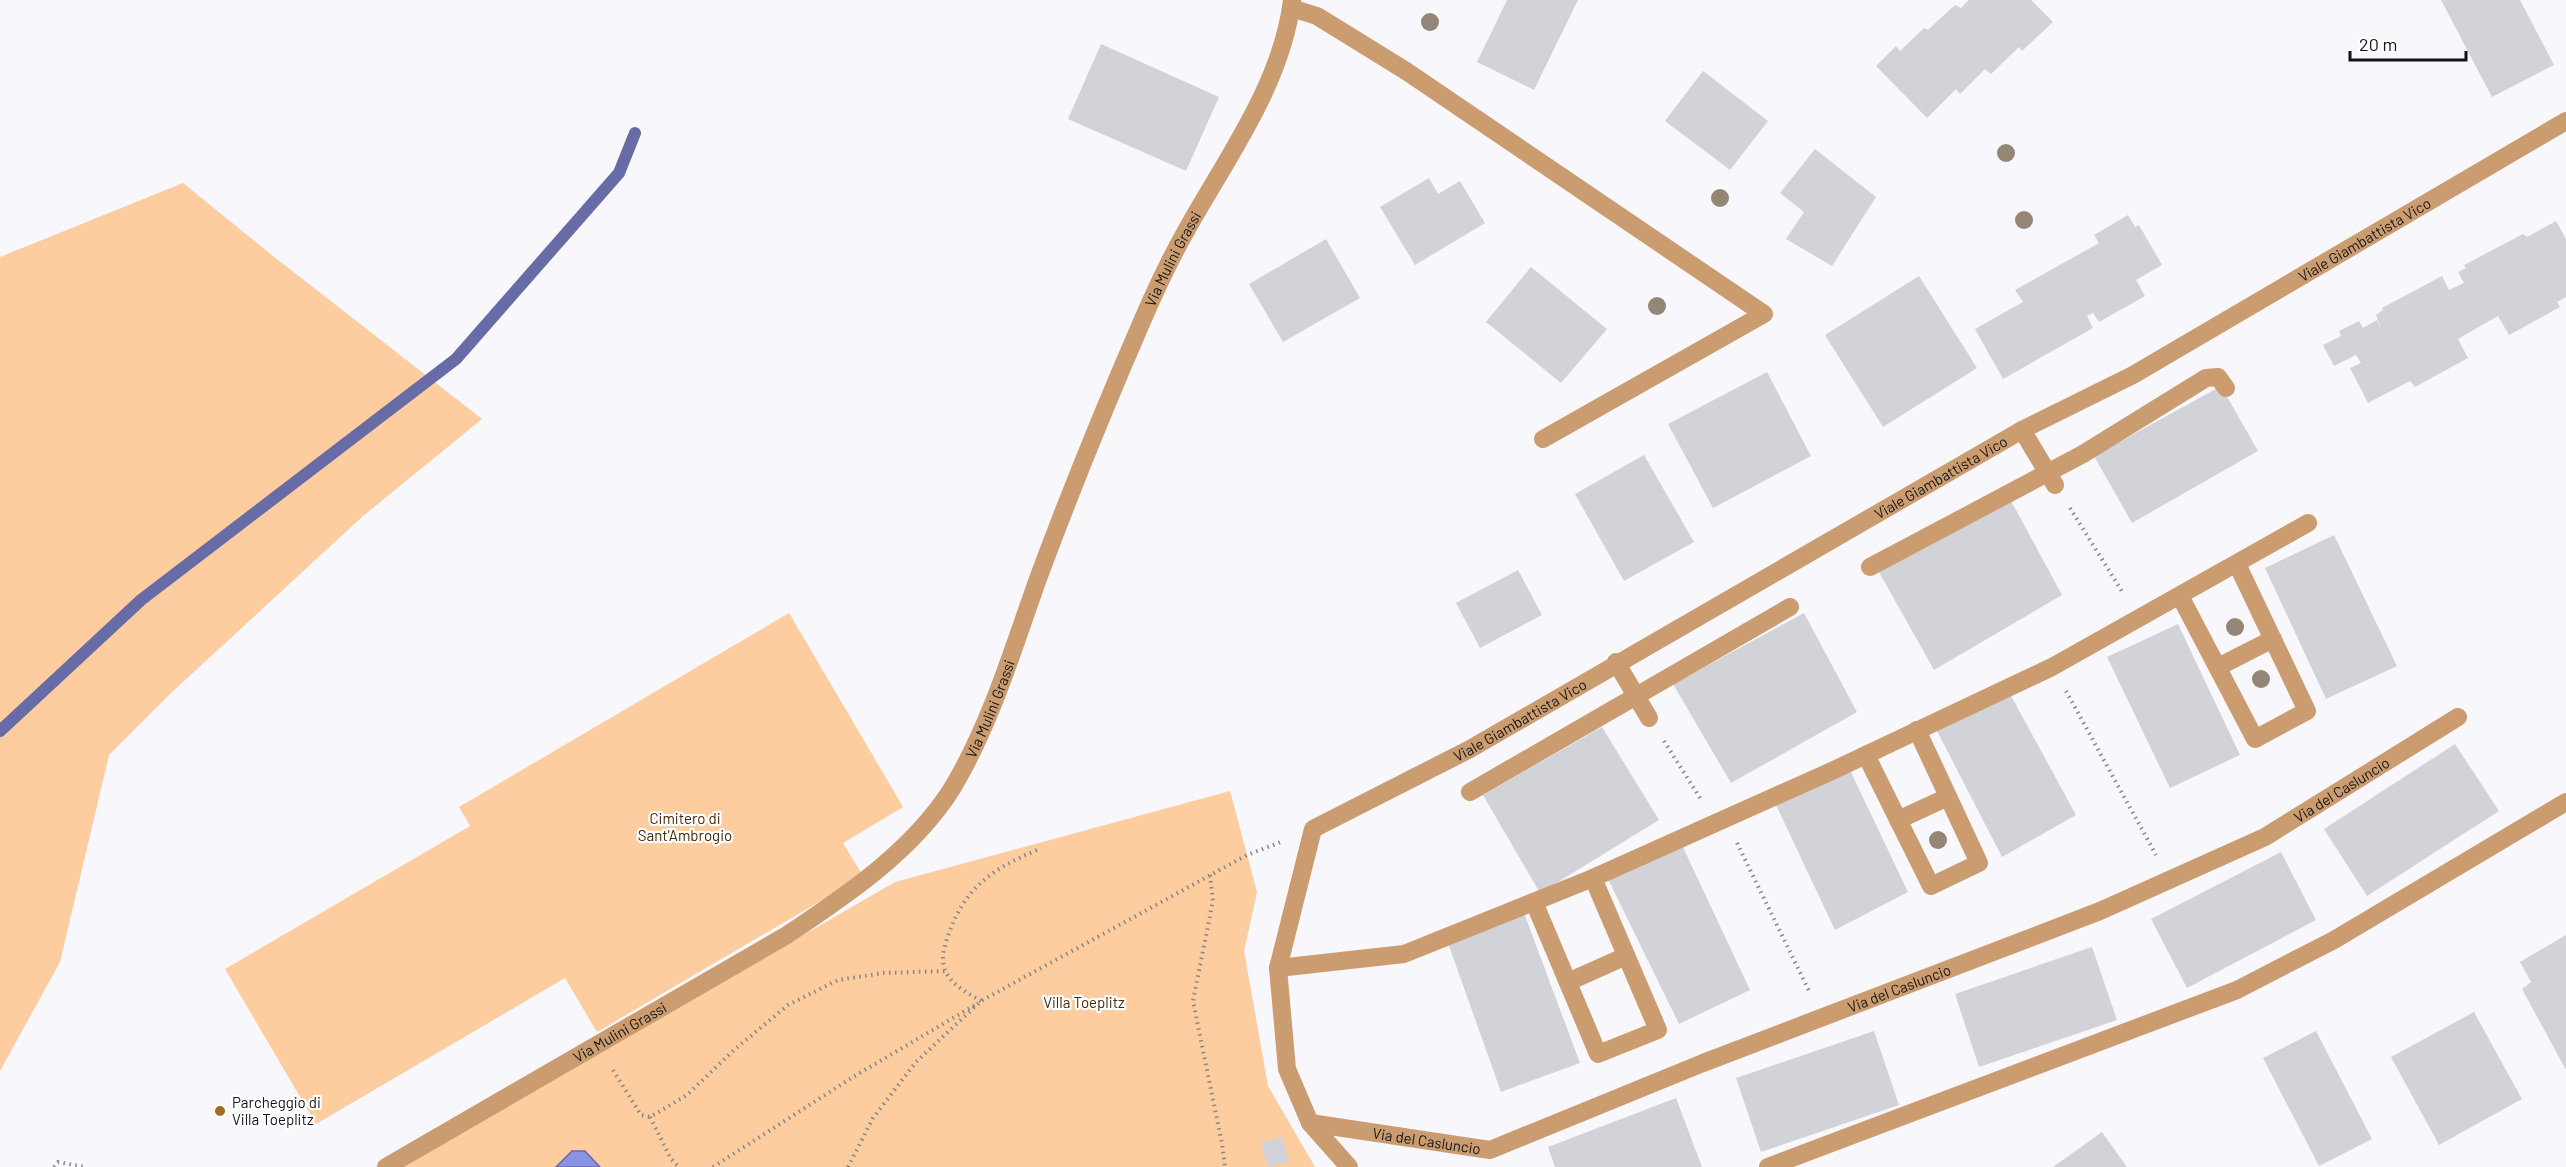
<svg xmlns="http://www.w3.org/2000/svg" width="2566" height="1167" font-family="Barlow,sans-serif">
<style>
.green{fill:#fdcc9f}
.water{fill:#8b92e5;stroke:#676ca7;stroke-width:1.5}
.lines{fill:none;stroke-linecap:round;stroke-linejoin:round}
.stream{stroke:#676ca7;stroke-width:12}
.building{fill:#d2d3d8}
.path{stroke:#87878a;stroke-width:4;stroke-dasharray:1.5 4.5;stroke-linecap:butt}
.service{stroke:#cb9c6f;stroke-width:18}
.minor{stroke:#cb9c6f;stroke-width:18}
.tree{fill:#958576}
.poi-dot{fill:#a36929;stroke:#fff;stroke-width:2}
.labels{text-anchor:middle;dominant-baseline:central;stroke-width:4.5;stroke-linejoin:round;paint-order:stroke}
.street-label{font-size:15px;fill:#131415;stroke:#fff}
.park-label{font-size:15px;fill:#452809;stroke:#fff}
.poi-label{font-size:15px;fill:#131415;stroke:#fff;text-anchor:start}
</style>
<rect width="100%" height="100%" fill="#f7f7fc"/>
<path class="green" d="M 183,183 L 273,256 L 482,419 L 363,516 L 171,693 L 109,755 L 60,962 L 0,1071 L 0,257 Z
M 789,613 L 903,807 L 843,843 L 863,876 L 597,1032 L 565,978 L 316,1124 L 225,969 L 470,826 L 459,807 Z
M 1230,791 L 1257,892 L 1244,951 L 1268,1086 L 1315,1167 L 402,1167 L 895,882 Z"/>
<path class="water" d="M 572,1151 L 585,1151 L 600,1167 L 556,1167 Z"/>
<g class="lines">
<path class="stream" d="M 0,731 L 141,600 L 456,359 L 619,173 L 635,133"/>
</g>
<path class="building" d="M 1507,0 L 1578,0 L 1534,90 L 1477,62 Z
M 1969,0 L 2031,0 L 2053,22 L 2022,51 L 2019,47 L 1991,74 L 1985,69 L 1960,94 L 1956,89 L 1927,118 L 1876,66 L 1896,46 L 1900,51 L 1924,28 L 1928,30 L 1955,5 L 1961,8 Z
M 2441,0 L 2520,0 L 2554,65 L 2492,97 Z
M 1101,44 L 1219,97 L 1186,171 L 1068,119 Z
M 1703,71 L 1768,121 L 1730,170 L 1665,121 Z
M 1815,149 L 1876,197 L 1832,266 L 1786,239 L 1804,212 L 1780,193 Z
M 1429,178 L 1438,194 L 1460,181 L 1485,223 L 1415,265 L 1380,207 Z
M 2128,215 L 2135,227 L 2139,225 L 2162,265 L 2136,280 L 2145,296 L 2099,322 L 2093,313 L 2087,316 L 2093,328 L 2003,379 L 1975,329 L 2023,302 L 2015,290 L 2099,243 L 2094,235 Z
M 2556,221 L 2566,239 L 2566,297 L 2557,302 L 2560,307 L 2509,335 L 2498,316 L 2458,339 L 2468,358 L 2415,387 L 2410,381 L 2368,403 L 2350,368 L 2361,363 L 2356,355 L 2334,366 L 2323,345 L 2341,336 L 2339,331 L 2359,321 L 2363,328 L 2377,320 L 2381,329 L 2376,315 L 2383,310 L 2382,308 L 2442,276 L 2449,290 L 2464,283 L 2458,272 L 2466,268 L 2464,265 L 2523,234 L 2527,237 Z
M 1326,239 L 1360,298 L 1283,342 L 1249,284 Z
M 1531,267 L 1607,329 L 1561,383 L 1486,322 Z
M 1919,276 L 1977,368 L 1883,427 L 1825,335 Z
M 1767,372 L 1811,456 L 1713,508 L 1668,424 Z
M 2221,386 L 2258,451 L 2132,523 L 2094,456 Z
M 1644,455 L 1694,542 L 1624,581 L 1575,494 Z
M 2010,499 L 2062,595 L 1934,670 L 1879,572 Z
M 2334,535 L 2397,666 L 2326,699 L 2265,568 Z
M 1518,570 L 1542,615 L 1480,648 L 1456,603 Z
M 1804,613 L 1857,712 L 1731,783 L 1673,684 Z
M 2178,624 L 2240,755 L 2170,788 L 2107,657 Z
M 2009,692 L 2076,815 L 2002,857 L 1935,727 Z
M 1602,727 L 1659,820 L 1540,893 L 1483,795 Z
M 2455,744 L 2499,811 L 2367,896 L 2324,829 Z
M 1849,768 L 1908,892 L 1835,930 L 1775,803 Z
M 1681,843 L 1750,990 L 1679,1024 L 1607,877 Z
M 2281,852 L 2316,920 L 2187,988 L 2151,919 Z
M 1524,913 L 1580,1063 L 1501,1092 L 1448,943 Z
M 2566,935 L 2566,1070 L 2522,989 L 2531,982 L 2520,962 Z
M 2092,947 L 2117,1020 L 1979,1067 L 1955,994 Z
M 2474,1012 L 2522,1099 L 2439,1145 L 2391,1057 Z
M 1874,1031 L 1899,1105 L 1761,1152 L 1736,1078 Z
M 2316,1031 L 2372,1139 L 2319,1166 L 2263,1058 Z
M 1676,1098 L 1702,1167 L 1555,1167 L 1548,1147 Z
M 2102,1132 L 2127,1167 L 2053,1167 Z
M 1282,1137 L 1289,1162 L 1268,1167 L 1261,1143 Z"/>
<g class="lines">
<path class="path" d="M 2070,508 L 2123,593
M 2066,691 L 2156,855
M 1664,741 L 1700,798
M 1737,843 L 1810,993
M 1210,875 L 1213,901 L 1193,1001 L 1222,1144 L 1225,1167
M 981,1001 C 968,993 953,986 946,972 C 940,960 944,948 948,936 C 964,888 992,869 1037,850
M 613,1070 L 641,1115 L 650,1117 L 687,1095 L 734,1050 L 788,1005 L 838,980 L 884,973 L 945,971
M 650,1117 L 671,1159 L 679,1167
M 54,1167 L 58,1162 L 85,1167
M 713,1167 L 853,1077 L 975,1005
M 848,1167 L 873,1118 L 916,1062 L 981,1001 L 1247,855 L 1281,842"/>
<path class="service" d="M 1291,8 L 1317,16 L 1406,71 L 1764,314 L 1543,439"/>
<g class="minor">
<path d="M 2022,430 L 2055,485"/>
<path d="M 1870,567 L 2083,454 L 2206,378 L 2218,377 L 2226,388"/>
<path d="M 2180,596 L 2255,739 L 2307,711 L 2237,564"/>
<path d="M 1616,662 L 1649,718"/>
<path d="M 2218,667 L 2273,639"/>
<path d="M 1866,755 L 1931,886 L 1979,863 L 1917,730"/>
<path d="M 1470,792 L 1790,607"/>
<path d="M 1898,820 L 1948,797"/>
<path d="M 1534,902 L 1598,1054 L 1658,1030 L 1593,878"/>
<path d="M 1278,968 L 1404,954 L 1593,878 L 1834,770 L 2052,667 L 2308,523"/>
<path d="M 1568,982 L 1626,956"/>
<path id="s1" d="M 1310,1123 L 1490,1150 L 1703,1063 L 2100,911 L 2265,837 L 2458,717"/>
<path id="s2" d="M 386,1167 L 787,935 C 847,895 914,850 953,787 C 992,721 1013,648 1039,576 C 1071,490 1106,404 1143,319 C 1156,289 1170,259 1186,231 C 1226,159 1282,84 1292,0"/>
<path id="s3" d="M 1349,1167 L 1310,1123 L 1287,1069 L 1278,968 L 1313,829 L 1470,749 L 2022,430 L 2133,375 L 2566,121"/>
<path d="M 1768,1167 L 2237,990 L 2334,940 L 2566,802"/>
</g>
</g>
<g class="tree">
<circle cx="1430" cy="22" r="9"/>
<circle cx="2006" cy="153" r="9"/>
<circle cx="1720" cy="198" r="9"/>
<circle cx="2024" cy="220" r="9"/>
<circle cx="1657" cy="306" r="9"/>
<circle cx="2235" cy="627" r="9"/>
<circle cx="2261" cy="679" r="9"/>
<circle cx="1938" cy="840" r="9"/>
</g>
<circle class="poi-dot" cx="220" cy="1111" r="6"/>
<g class="labels">
<g class="street-label">
<text stroke="none"><textPath href="#s3" startOffset="1568">Viale Giambattista Vico</textPath></text>
<text stroke="none"><textPath href="#s2" startOffset="1260">Via Mulini Grassi</textPath></text>
<text stroke="none"><textPath href="#s3" startOffset="1082">Viale Giambattista Vico</textPath></text>
<text stroke="none"><textPath href="#s2" startOffset="774">Via Mulini Grassi</textPath></text>
<text stroke="none"><textPath href="#s3" startOffset="596">Viale Giambattista Vico</textPath></text>
<text stroke="none"><textPath href="#s1" startOffset="1108">Via del Casluncio</textPath></text>
<text stroke="none"><textPath href="#s1" startOffset="622">Via del Casluncio</textPath></text>
<text stroke="none"><textPath href="#s2" startOffset="270">Via Mulini Grassi</textPath></text>
<text stroke="none"><textPath href="#s1" startOffset="118">Via del Casluncio</textPath></text>
</g>
<g class="park-label">
<text x="685" y="818">Cimitero di<tspan x="685" dy="17">Sant'Ambrogio</tspan></text>
<text x="1084" y="1002">Villa Toeplitz</text>
</g>
<g class="poi-label">
<text x="232" y="1102">Parcheggio di<tspan x="232" dy="17">Villa Toeplitz</tspan></text>
</g>
</g>
<path d="M2350 51v9h116v-9" fill="none" stroke="#131415" stroke-width="3"/>
<text x="2359" y="51" font-size="18" fill="#131415" stroke="#ffffff" stroke-width="4.5" paint-order="stroke">20 m</text>
</svg>
